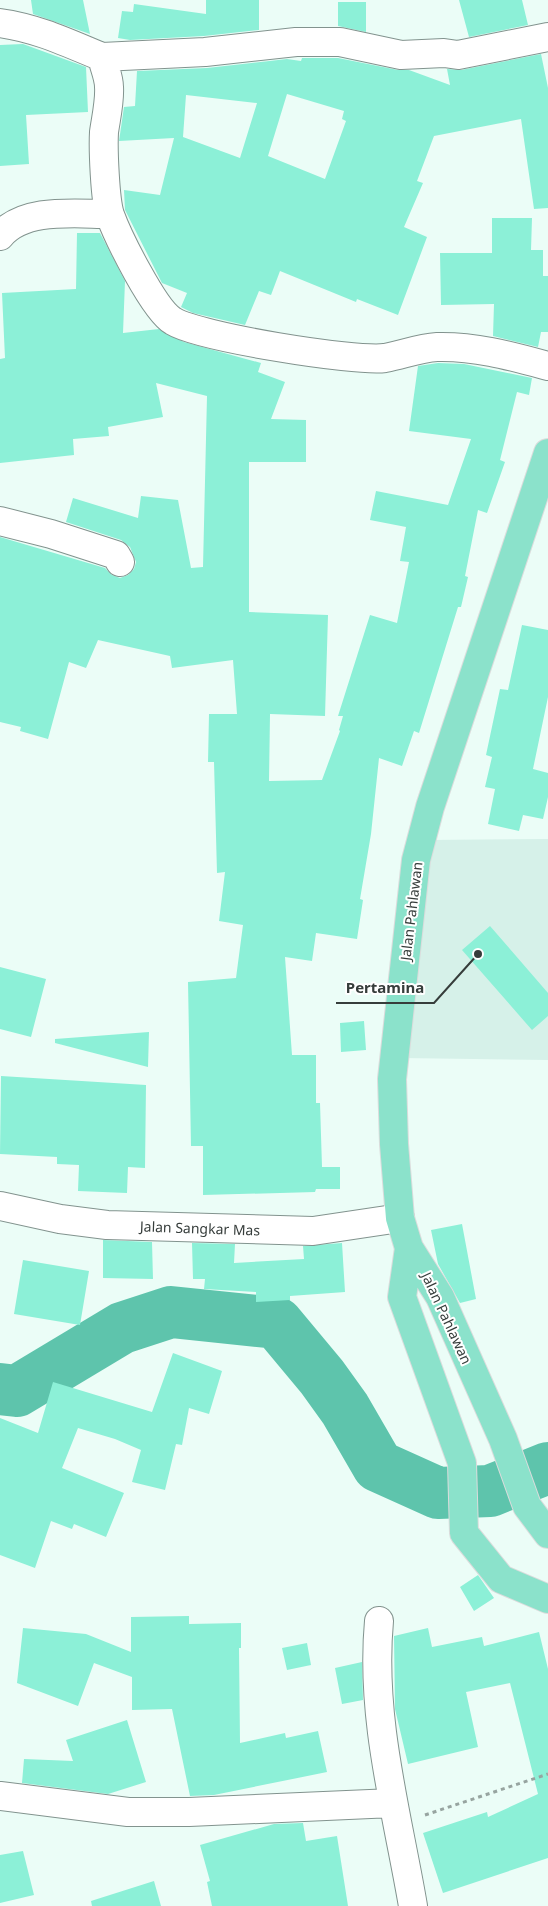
<svg xmlns="http://www.w3.org/2000/svg" width="548" height="1906" font-family="'Noto Sans',sans-serif">
<style>
.built{fill:#d6f1e9}
.lines{fill:none;stroke-linecap:round;stroke-linejoin:round}
.river{stroke:#5ec4ac;stroke-width:52}
.building{fill:#8cf0d7;fill-rule:evenodd}
.street-casing{stroke:#82938e;stroke-width:30}
.secondary-casing{stroke:#82938e;stroke-width:30}
.highway-casing{stroke:#dbdcdc;stroke-width:30}
.path{stroke:#97a4a0;stroke-width:3;stroke-dasharray:4 4;stroke-linecap:butt}
.street{stroke:#fff;stroke-width:28}
.secondary{stroke:#fff;stroke-width:28}
.highway{stroke:#8be2cb;stroke-width:28}
.labels{text-anchor:middle;dominant-baseline:central;stroke-width:4;stroke-linejoin:round;paint-order:stroke}
.street-label{font-size:14px;fill:#363d3b;stroke:#fff}
.leader{fill:none;stroke:#363d3b;stroke-width:2}
.callout-dot{fill:#363d3b;stroke:#fff;stroke-width:2}
.callout-label{font-size:15px;text-anchor:middle;font-weight:bold;fill:#363d3b;stroke:#fff;stroke-width:4;stroke-linejoin:round;paint-order:stroke}
</style>
<rect width="100%" height="100%" fill="#ebfdf7"/>
<path class="built" d="M 548,839 L 548,1060 L 401,1058 L 428,840 Z"/>
<g class="lines">
<path class="river" d="M 0,1389 L 17,1391 L 122,1328 L 171,1312 L 277,1323 L 322,1377 L 345,1409 L 378,1466 L 438,1493 L 490,1491 L 548,1468"/>
</g>
<path class="building" d="M 31,0 L 83,0 L 90,34 L 33,14 Z
M 206,0 L 259,0 L 259,30 L 204,36 L 130,40 L 118,38 L 122,11 L 133,12 L 134,4 L 206,14 Z
M 459,0 L 522,0 L 528,25 L 469,37 Z
M 338,2 L 366,2 L 366,32 L 338,26 Z
M 23,44 L 86,67 L 88,112 L 26,115 L 29,164 L 0,166 L 0,45 Z
M 541,54 L 548,88 L 548,208 L 534,209 L 521,119 L 434,136 L 417,181 L 423,183 L 404,227 L 427,237 L 398,315 L 357,299 L 356,302 L 280,271 L 271,295 L 259,291 L 245,325 L 193,313 L 181,307 L 187,293 L 162,283 L 125,210 L 124,190 L 160,195 L 174,138 L 119,141 L 124,107 L 135,106 L 137,71 L 207,68 L 287,59 L 301,61 L 302,58 L 338,58 L 398,70 L 409,70 L 450,85 L 447,69 L 461,70 ZM 287,94 L 344,111 L 342,119 L 346,121 L 325,179 L 268,156 ZM 186,95 L 257,103 L 240,158 L 183,137 Z
M 492,218 L 532,218 L 531,250 L 543,250 L 543,276 L 548,276 L 548,332 L 541,332 L 538,347 L 493,336 L 494,304 L 441,305 L 440,253 L 492,253 Z
M 77,233 L 100,233 L 125,281 L 123,333 L 159,329 L 184,342 L 261,363 L 258,372 L 285,382 L 271,419 L 306,420 L 306,462 L 249,462 L 249,612 L 328,615 L 325,716 L 270,714 L 269,781 L 322,780 L 340,731 L 339,730 L 343,716 L 338,716 L 370,615 L 397,623 L 409,562 L 400,561 L 406,527 L 370,520 L 376,491 L 448,505 L 471,439 L 409,431 L 418,366 L 438,363 L 464,364 L 532,378 L 529,395 L 517,392 L 500,460 L 505,462 L 487,513 L 478,510 L 465,576 L 468,577 L 461,607 L 458,607 L 419,733 L 414,731 L 402,766 L 379,758 L 371,834 L 360,899 L 363,900 L 357,939 L 316,933 L 312,961 L 285,957 L 292,1055 L 316,1055 L 316,1103 L 320,1103 L 322,1167 L 340,1167 L 340,1189 L 316,1189 L 315,1192 L 203,1195 L 203,1146 L 191,1146 L 188,982 L 236,978 L 243,925 L 219,921 L 225,872 L 217,873 L 214,762 L 208,762 L 209,714 L 237,714 L 233,660 L 172,668 L 170,656 L 98,640 L 86,668 L 69,662 L 48,739 L 20,731 L 21,727 L 0,722 L 0,537 L 105,568 L 112,575 L 120,578 L 128,575 L 134,569 L 136,562 L 130,547 L 121,540 L 66,522 L 73,498 L 138,518 L 141,496 L 178,500 L 191,568 L 203,567 L 207,396 L 156,383 L 163,417 L 108,427 L 109,436 L 73,439 L 74,455 L 0,463 L 0,359 L 5,358 L 2,293 L 76,289 Z
M 522,625 L 548,630 L 548,697 L 533,769 L 548,773 L 548,797 L 543,819 L 523,815 L 519,831 L 488,824 L 495,789 L 485,787 L 492,757 L 486,755 L 500,689 L 508,690 Z
M 490,926 L 548,993 L 548,1016 L 532,1030 L 462,950 Z
M 0,967 L 46,979 L 31,1037 L 0,1029 Z
M 364,1021 L 366,1050 L 341,1052 L 340,1023 Z
M 149,1032 L 148,1067 L 55,1043 L 55,1039 Z
M 1,1076 L 146,1085 L 145,1168 L 128,1167 L 127,1193 L 78,1191 L 79,1165 L 57,1164 L 57,1157 L 0,1154 Z
M 462,1224 L 476,1299 L 460,1303 L 438,1264 L 431,1230 Z
M 103,1240 L 152,1242 L 153,1279 L 103,1278 Z
M 192,1243 L 235,1244 L 234,1263 L 304,1259 L 303,1246 L 342,1243 L 345,1292 L 290,1296 L 290,1300 L 256,1302 L 256,1292 L 204,1289 L 205,1279 L 193,1279 Z
M 23,1260 L 89,1271 L 80,1325 L 14,1314 Z
M 173,1353 L 222,1371 L 209,1414 L 189,1408 L 182,1445 L 176,1444 L 165,1490 L 132,1482 L 141,1450 L 115,1439 L 78,1428 L 62,1468 L 124,1493 L 106,1537 L 74,1524 L 72,1529 L 51,1521 L 35,1568 L 0,1555 L 0,1418 L 38,1433 L 53,1382 L 152,1412 Z
M 478,1575 L 494,1598 L 474,1611 L 460,1587 Z
M 189,1616 L 189,1624 L 241,1623 L 241,1648 L 239,1648 L 240,1743 L 285,1733 L 286,1738 L 318,1731 L 327,1772 L 214,1795 L 190,1796 L 172,1709 L 132,1710 L 132,1677 L 94,1663 L 78,1706 L 17,1683 L 23,1628 L 86,1634 L 131,1652 L 131,1617 Z
M 428,1628 L 432,1647 L 482,1637 L 484,1646 L 539,1632 L 548,1669 L 548,1858 L 443,1893 L 423,1833 L 487,1812 L 488,1817 L 538,1794 L 510,1683 L 466,1692 L 478,1747 L 408,1764 L 395,1709 L 394,1636 Z
M 307,1643 L 311,1665 L 287,1670 L 282,1648 Z
M 362,1662 L 363,1700 L 342,1704 L 335,1668 Z
M 127,1720 L 146,1782 L 108,1794 L 22,1783 L 24,1759 L 73,1761 L 66,1740 Z
M 303,1823 L 306,1841 L 337,1836 L 348,1906 L 212,1906 L 207,1882 L 210,1881 L 200,1845 L 274,1824 Z
M 23,1851 L 34,1895 L 0,1903 L 0,1855 Z
M 154,1881 L 161,1906 L 92,1906 L 91,1901 Z"/>
<g class="lines">
<defs>
<path id="street" d="M 0,23 C 37,28 68,43 102,57 C 104,67 109,77 109,87 C 110,101 106,118 104,132 C 103,149 105,200 110,215 C 118,237 154,310 173,321 C 199,337 354,362 385,358 C 402,355 419,348 437,347 C 476,346 511,356 548,366
M 102,57 L 205,52 L 296,42 L 340,42 L 401,55 L 444,53 L 458,55 L 548,37
M 0,236 C 24,207 75,214 109,214
M 0,521 L 51,534 L 116,555 L 120,562
M 379,1621 C 370,1718 397,1812 413,1906
M 0,1796 L 128,1812 L 189,1812 L 393,1803"/>
<path id="secondary" d="M 0,1206 L 60,1219 L 107,1225 L 313,1231 L 400,1218"/>
<path id="highway" d="M 548,453 L 430,807 L 416,860 L 392,1079 L 394,1144 L 400,1218 L 409,1248 L 440,1297 L 503,1439 L 527,1506 L 548,1534
M 409,1248 L 402,1297 L 462,1463 L 464,1533 L 501,1579 L 548,1599"/>
</defs>
<use href="#street" class="street-casing"/>
<use href="#secondary" class="secondary-casing"/>
<use href="#highway" class="highway-casing"/>
<path class="path" d="M 425,1815 L 548,1774"/>
<use href="#street" class="street"/>
<use href="#secondary" class="secondary"/>
<use href="#highway" class="highway"/>
</g>
<g class="labels">
<g class="street-label">
<text transform="translate(411 911) rotate(-83)">Jalan Pahlawan</text>
<text transform="translate(200 1228) rotate(2)">Jalan Sangkar Mas</text>
<text transform="translate(447 1318) rotate(65)">Jalan Pahlawan</text>
</g>
</g>
<path class="leader" d="M478 954L434 1003H336"/>
<circle class="callout-dot" cx="478" cy="954" r="5"/>
<g class="callout-label">
<text x="385" y="993">Pertamina</text>
</g>
</svg>
